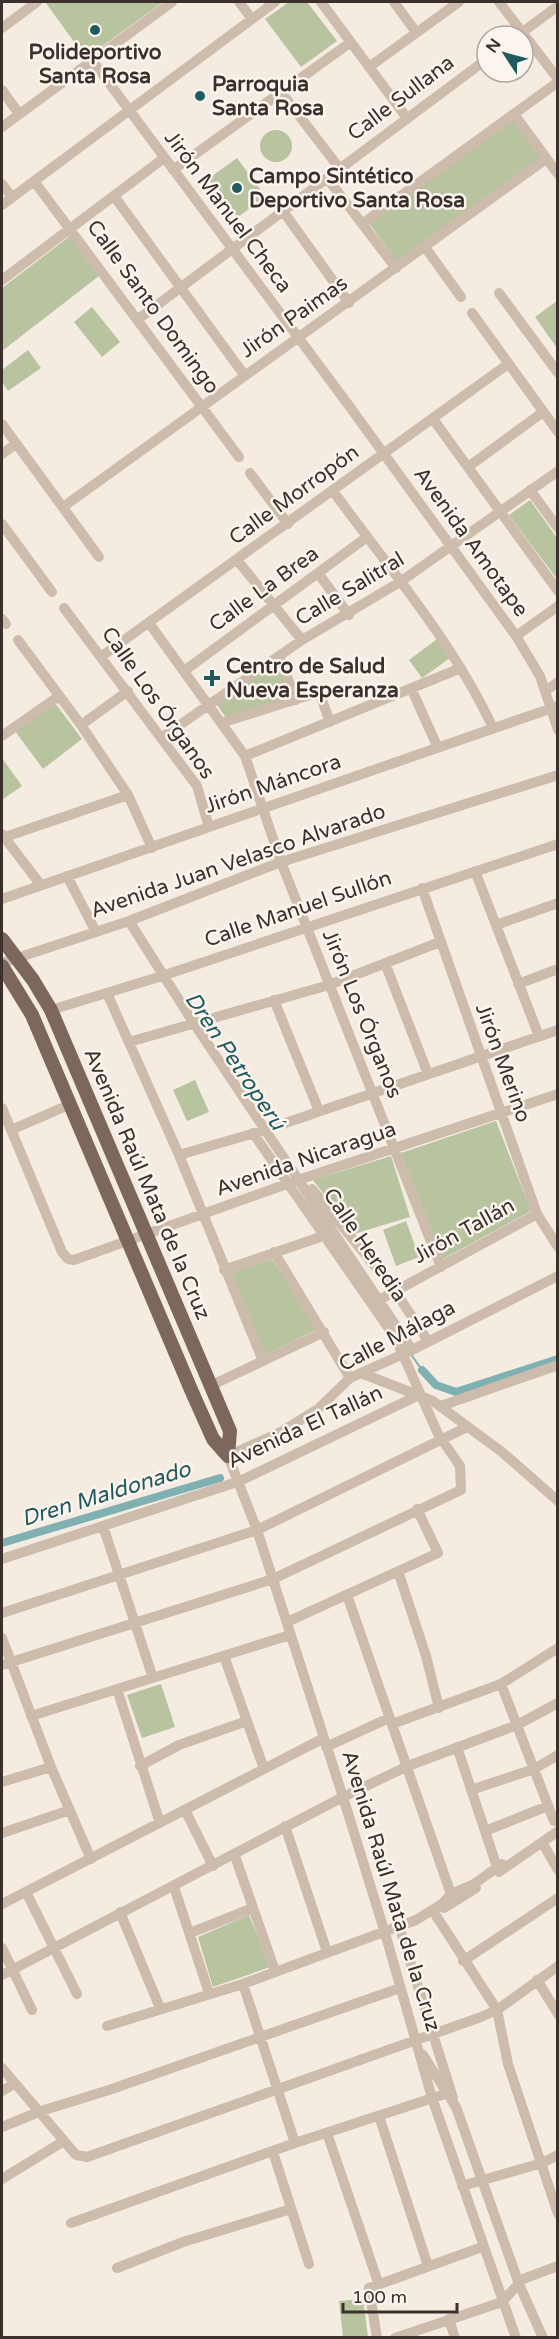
<svg xmlns="http://www.w3.org/2000/svg" width="559" height="2339" font-family="'Varela Round',sans-serif">
<style>
.green{fill:#b8c4a0}
.lines{fill:none;stroke-linecap:round;stroke-linejoin:round}
.stream{stroke:#7fb0b2;stroke-width:2}
.canal{stroke:#7fb0b2;stroke-width:8}
.minor{stroke:#cdbbac;stroke-width:10}
.major{stroke:#7d675c;stroke-width:14}
.poi-dot{fill:#1f5a5e;stroke:#fbf5ee;stroke-width:2}
.labels{text-anchor:middle;dominant-baseline:central;stroke-width:5;stroke-linejoin:round;paint-order:stroke}
.poi-label{font-size:21px;font-weight:bold;fill:#3b302b;stroke:#fbf5ee;text-anchor:start}
.street-label{font-size:21px;fill:#3b302b;stroke:#fbf5ee}
.water-label{font-size:22px;font-style:italic;fill:#1f5a5e;stroke:#fbf5ee}
</style>
<rect width="100%" height="100%" fill="#f4ebe1"/>
<path class="green" d="M 45,2 L 163,2 L 86,58 Z
M 289,2 L 307,2 L 337,41 L 301,67 L 265,19 Z
M 514,119 L 542,158 L 397,262 L 369,223 Z
M260 146a16 16 0 1 1 32 0a16 16 0 1 1-32 0Z
M 237,158 L 265,196 L 237,218 L 208,179 Z
M 70,236 L 99,276 L 2,351 L 2,288 Z
M 557,301 L 557,348 L 535,317 Z
M 92,307 L 120,342 L 102,357 L 74,322 Z
M 28,350 L 41,368 L 8,391 L 2,382 L 2,370 Z
M 530,500 L 557,538 L 557,579 L 509,515 Z
M 437,639 L 450,658 L 422,678 L 409,660 Z
M 277,663 L 293,698 L 227,719 L 215,702 Z
M 55,703 L 82,739 L 43,769 L 15,731 Z
M 2,758 L 22,786 L 2,800 Z
M 195,1080 L 209,1112 L 187,1121 L 173,1090 Z
M 496,1121 L 531,1211 L 443,1259 L 401,1153 Z
M 391,1156 L 410,1217 L 354,1234 L 313,1180 Z
M 406,1221 L 419,1257 L 396,1266 L 383,1230 Z
M 272,1259 L 318,1329 L 264,1355 L 229,1273 Z
M 161,1684 L 175,1727 L 142,1738 L 127,1695 Z
M 249,1915 L 270,1967 L 213,1987 L 198,1937 Z
M 363,2299 L 368,2337 L 343,2337 L 339,2301 Z"/>
<g class="lines">
<path class="stream" d="M 410,1353 L 422,1370"/>
<path class="canal" d="M 422,1370 L 436,1385 L 456,1392 L 558,1359
M 2,1543 L 220,1478"/>
<path class="minor" d="M 239,2 L 252,19
M 321,2 L 407,118
M 394,2 L 416,32
M 499,2 L 558,79
M 2,28 L 37,2
M 517,36 L 558,6
M 92,60 L 347,403 L 516,636 L 540,676 L 558,730
M 369,67 L 459,2
M 2,90 L 19,114
M 281,92 L 340,169
M 514,114 L 558,174
M 2,127 L 172,2
M 173,170 L 351,42
M 327,178 L 396,268
M 34,181 L 239,457
M 2,184 L 12,197
M 114,196 L 245,376
M 2,205 L 275,2
M 283,211 L 349,303
M 362,224 L 558,82
M 425,247 L 461,297
M 2,280 L 164,158
M 499,293 L 558,373
M 472,313 L 558,432
M 137,320 L 487,59
M 433,419 L 558,591
M 2,424 L 99,557
M 2,454 L 16,444
M 468,467 L 543,412
M 250,473 L 288,524
M 530,490 L 558,528
M 333,491 C 389,568 453,642 493,728
M 63,507 L 546,159
M 2,524 L 52,592
M 237,560 L 302,640
M 318,573 L 349,615
M 64,608 L 197,786 L 209,827
M 2,619 L 6,624
M 149,623 L 245,756 L 281,862 L 441,1267
M 516,636 L 558,606
M 18,640 L 81,725 L 128,795 L 152,848
M 102,656 L 508,364
M 279,656 L 296,700
M 184,671 L 367,537
M 411,688 L 438,748
M 545,691 L 558,682
M 221,723 L 319,692 L 330,722
M 81,725 L 128,691
M 2,736 L 59,696
M 161,738 L 302,640 L 400,582 L 558,471
M 245,756 L 461,668
M 2,834 L 40,884
M 5,837 L 128,795
M 475,871 L 539,1036
M 67,876 L 96,932
M 422,888 L 537,1214 L 558,1247
M 2,899 L 558,706
M 129,921 L 193,1022 L 412,1350
M 496,925 L 558,903
M 2,963 L 129,921 L 281,862 L 558,775
M 385,963 L 428,1074
M 518,984 L 558,969
M 107,993 L 179,1155 L 263,1361
M 274,1000 L 319,1111
M 51,1010 L 162,976 L 558,844
M 129,1042 L 329,985 L 440,942
M 2,1108 L 62,1252 L 68,1259 L 74,1260 L 298,1180 L 558,1094
M 11,1130 L 71,1104
M 179,1155 L 265,1130 L 558,1030
M 312,1189 L 395,1291 L 428,1341
M 274,1252 L 350,1378
M 224,1270 L 329,1234
M 379,1300 L 537,1214
M 361,1373 L 433,1401 L 502,1452 L 558,1501
M 210,1386 L 324,1332
M 441,1406 L 558,1365
M 103,1526 L 153,1678
M 2,1559 L 240,1481 L 419,1395
M 398,1571 L 426,1656 L 439,1708
M 347,1595 L 451,1894
M 2,1613 L 257,1530 L 467,1427
M 287,1622 L 438,1553 L 417,1509
M 2,1638 L 51,1767 L 91,1859
M 224,1656 L 264,1769
M 2,1665 L 273,1579 L 461,1490 L 460,1466 L 438,1434 L 396,1339 L 253,1133
M 501,1684 L 554,1821
M 117,1689 L 160,1823
M 31,1716 L 290,1635
M 392,1724 L 501,1684 L 558,1648
M 326,1747 L 389,1718
M 457,1747 L 497,1867
M 140,1766 L 179,1745 L 247,1721
M 2,1782 L 51,1767
M 471,1790 L 534,1769 L 558,1755
M 185,1810 L 213,1866
M 285,1826 L 327,1952
M 485,1831 L 548,1806
M 2,1833 L 70,1810
M 542,1842 L 558,1870
M 235,1856 L 275,1971
M 499,1872 L 558,1831
M 174,1887 L 209,1993
M 26,1892 L 77,1994
M 2,1904 L 324,1738
M 444,1908 L 476,1888
M 120,1912 L 160,2008
M 435,1914 L 497,2010 L 508,2064 L 558,2214
M 399,1926 L 453,2098
M 190,1933 L 253,1908
M 2,1948 L 32,2010
M 463,1961 L 558,1898
M 2,1975 L 343,1797 L 408,1766 L 517,1725 L 558,1703
M 537,1980 L 558,2014
M 243,1984 L 295,2143
M 107,2026 L 243,1984 L 416,1920 L 442,1904 L 451,1894 L 474,1884 L 502,1864
M 423,2055 L 456,2107 L 519,2284 L 543,2338
M 2,2068 L 76,2155 L 87,2157 L 481,2017 L 497,2010 L 558,1966
M 2,2091 L 14,2084
M 379,2116 L 428,2266
M 2,2127 L 41,2111 L 109,2090 L 400,1988
M 327,2133 L 379,2285
M 273,2152 L 309,2264
M 2,2179 L 64,2141
M 462,2186 L 542,2163 L 558,2155
M 71,2223 L 295,2143 L 445,2094
M 117,2268 L 183,2242 L 291,2209
M 449,2319 L 455,2338
M 377,2338 L 369,2288 L 482,2247
M 395,2338 L 502,2302 L 523,2279 L 558,2266
M 516,2338 L 432,2098 L 385,1933 L 343,1797 L 257,1530 L 228,1456 L 281,1432 L 318,1409 L 350,1378 L 412,1350 L 558,1276"/>
<path class="major" d="M 2,939 L 33,980 L 51,1010 L 230,1431 L 228,1456
M 2,966 L 32,1015 L 192,1392 L 213,1439 L 228,1456"/>
</g>
<g class="poi-dot">
<circle cx="95" cy="30" r="6"/>
<circle cx="200" cy="96" r="6"/>
<circle cx="237" cy="188" r="6"/>
<path d="M209 669h6v6h6v6h-6v6h-6v-6h-6v-6h6z"/>
</g>
<g class="labels">
<g class="poi-label">
<text x="95" y="52" text-anchor="middle">Polideportivo<tspan x="95" dy="24">Santa Rosa</tspan></text>
<text x="212" y="84">Parroquia<tspan x="212" dy="24">Santa Rosa</tspan></text>
<text x="249" y="176">Campo Sintético<tspan x="249" dy="24">Deportivo Santa Rosa</tspan></text>
<text x="226" y="666">Centro de Salud<tspan x="226" dy="24">Nueva Esperanza</tspan></text>
</g>
<g class="street-label">
<text transform="translate(401 98) rotate(-37)">Calle Sullana</text>
<text transform="translate(228 212) rotate(53)">Jirón Manuel Checa</text>
<text transform="translate(153 307) rotate(54)">Calle Santo Domingo</text>
<text transform="translate(294 317) rotate(-35)">Jirón Paimas</text>
<text transform="translate(294 495) rotate(-36)">Calle Morropón</text>
<text transform="translate(471 542) rotate(54)">Avenida Amotape</text>
<text transform="translate(264 589) rotate(-36)">Calle La Brea</text>
<text transform="translate(350 589) rotate(-31)">Calle Salitral</text>
<text transform="translate(158 703) rotate(55)">Calle Los Órganos</text>
<text transform="translate(273 784) rotate(-19)">Jirón Máncora</text>
<text transform="translate(238 861) rotate(-19)">Avenida Juan Velasco Alvarado</text>
<text transform="translate(298 909) rotate(-19)">Calle Manuel Sullón</text>
<text transform="translate(362 1014) rotate(68)">Jirón Los Órganos</text>
<text transform="translate(503 1063) rotate(70)">Jirón Merino</text>
<text transform="translate(306 1159) rotate(-19)">Avenida Nicaragua</text>
<text transform="translate(147 1184) rotate(67)">Avenida Raúl Mata de la Cruz</text>
<text transform="translate(464 1231) rotate(-29)">Jirón Tallán</text>
<text transform="translate(365 1245) rotate(56)">Calle Heredia</text>
<text transform="translate(397 1336) rotate(-28)">Calle Málaga</text>
<text transform="translate(305 1427) rotate(-25)">Avenida El Tallán</text>
<text transform="translate(391 1891) rotate(73)">Avenida Raúl Mata de la Cruz</text>
</g>
<g class="water-label">
<text transform="translate(235 1061) rotate(56)">Dren Petroperú</text>
<text transform="translate(106 1494) rotate(-17)">Dren Maldonado</text>
</g>
</g>
<rect width="559" height="2339" fill="none" stroke="#3b302b" stroke-width="6"/>
<g transform="translate(505 54) rotate(306)"><circle r="28" fill="#fbf5ee" stroke="#aea6a0" stroke-width="1.5"/>
<path d="M0-4.5L10 22L0 15L-10 22Z" fill="#1f5a5e"/>
<text y="-9" font-size="16" font-weight="bold" text-anchor="middle" fill="#3b302b">N</text>
</g>
<path d="M343 2303v9h114v-9" fill="none" stroke="#3b302b" stroke-width="3"/>
<text x="352" y="2303" font-size="18" fill="#3b302b" stroke="#fbf5ee" stroke-width="4.5" paint-order="stroke">100 m</text>
</svg>
